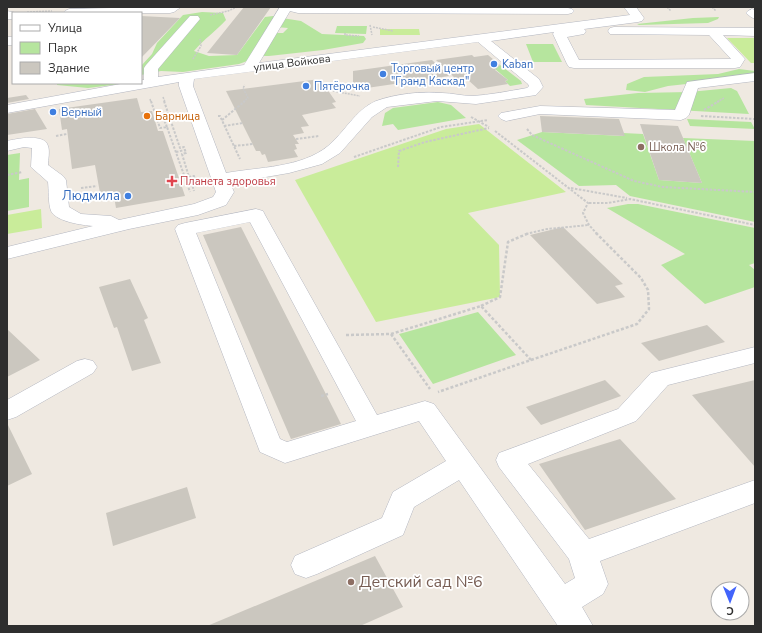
<svg xmlns="http://www.w3.org/2000/svg" width="762" height="633" font-family="'Nunito Sans',sans-serif">
<style>
.green{fill:#b6e59e}
.pitch{fill:#c9ec9a}
.building{fill:#cbc7bf}
.lines{fill:none;stroke-linecap:round;stroke-linejoin:round}
.minor-casing{stroke:#b4b7c1;stroke-width:1}
.path-far2{stroke:#c9c9c9;stroke-width:1.5;stroke-dasharray:2 1;stroke-linecap:butt}
.path-far1{stroke:#c9c9c9;stroke-width:2;stroke-dasharray:2.5 1.5;stroke-linecap:butt}
.path{stroke:#c9c9c9;stroke-width:2.5;stroke-dasharray:3 2;stroke-linecap:butt}
.minor{fill:#fff;fill-rule:evenodd}
.shop-dot{fill:#3f7fe0;stroke:#fff;stroke-width:1.5}
.food-dot{fill:#e8710a;stroke:#fff;stroke-width:1.5}
.education-dot{fill:#8d6e63;stroke:#fff;stroke-width:1.5}
.health-dot{fill:#e0444e;stroke:#fff;stroke-width:1.5}
.labels{text-anchor:middle;dominant-baseline:central;stroke-width:3.5;stroke-linejoin:round;paint-order:stroke}
.far-street-label{font-size:11px;fill:#2e2e2e;stroke:#fff}
.far-shop-label{font-size:11px;fill:#366cbe;stroke:#fff;text-anchor:start}
.far-food-label{font-size:11px;fill:#c56008;stroke:#fff;text-anchor:start}
.far-education-label{font-size:11px;fill:#785e54;stroke:#fff;text-anchor:start}
.far-health-label{font-size:11px;fill:#be3a42;stroke:#fff;text-anchor:start}
.shop-label{font-size:13px;fill:#366cbe;stroke:#fff;text-anchor:end}
.near-education-label{font-size:16px;fill:#785e54;stroke:#fff;text-anchor:start}
</style>
<rect width="100%" height="100%" fill="#efe9e1"/>
<path class="green" d="M 202,12 L 223,13 L 226,20 C 216,31 204,39 194,51 L 209,56 L 237,55 L 265,17 L 273,16 L 278,18 L 250,60 L 239,64 L 183,72 L 161,71 L 141,75 L 141,66 L 152,54 L 157,43 L 183,15 Z
M 719,17 L 718,19 L 708,23 L 639,25 L 637,24 L 693,18 Z
M 282,18 L 301,21 L 322,34 L 364,36 L 366,39 L 363,43 L 323,50 L 269,56 L 260,56 L 271,33 L 283,33 L 288,28 L 276,27 Z
M 337,26 L 367,26 L 366,34 L 335,33 Z
M 526,44 L 553,44 L 562,62 L 533,62 Z
M 500,65 L 521,81 L 522,84 L 510,86 L 505,81 L 508,80 L 495,69 Z
M 739,69 L 755,71 L 755,73 L 751,77 L 668,86 L 645,92 L 626,90 L 627,84 L 644,77 L 718,74 Z
M 57,83 L 128,83 L 88,88 L 57,85 Z
M 731,88 L 737,91 L 749,114 L 586,105 L 584,99 L 638,93 L 689,92 Z
M 438,102 L 451,105 L 466,118 L 398,130 L 393,124 L 382,126 L 385,113 L 393,108 Z
M 687,119 L 751,122 L 755,129 L 690,126 Z
M 542,132 L 623,136 L 623,133 L 643,134 L 659,180 L 702,183 L 683,138 L 755,141 L 755,222 L 630,196 L 616,185 L 579,186 L 517,140 Z
M 20,153 L 19,180 L 29,178 L 29,207 L 7,211 L 7,155 Z
M 628,204 L 638,204 L 755,228 L 755,263 L 749,265 L 755,270 L 755,287 L 705,304 L 661,265 L 685,254 L 607,208 Z
M 478,312 L 516,355 L 433,384 L 399,334 Z"/>
<path class="pitch" d="M 380,29 L 419,29 L 420,35 L 380,35 Z
M 727,38 L 755,38 L 755,63 L 751,63 Z
M 479,124 L 566,192 L 468,213 L 499,245 L 500,297 L 376,322 L 295,180 L 446,129 Z
M 41,209 L 42,228 L 7,234 L 7,215 Z"/>
<path class="building" d="M 244,7 L 271,7 L 237,55 L 207,53 Z
M 141,16 L 180,18 L 141,58 Z
M 472,55 L 474,57 L 488,55 L 500,65 L 495,70 L 508,80 L 505,81 L 508,84 L 478,89 L 467,79 L 457,80 L 436,60 Z
M 432,60 L 449,76 L 353,90 L 353,71 Z
M 320,79 L 336,102 L 332,103 L 336,108 L 302,115 L 309,126 L 301,127 L 304,133 L 293,135 L 299,144 L 295,144 L 297,149 L 294,150 L 298,157 L 268,162 L 265,154 L 262,155 L 260,151 L 256,151 L 226,91 Z
M 26,95 L 29,99 L 7,103 L 7,98 Z
M 137,98 L 141,112 L 152,111 L 158,131 L 163,131 L 185,196 L 116,208 L 113,191 L 100,193 L 95,165 L 72,169 L 67,129 L 62,130 L 59,109 Z
M 35,109 L 47,129 L 7,135 L 7,114 Z
M 540,116 L 619,119 L 625,136 L 542,132 Z
M 640,124 L 678,126 L 702,183 L 659,180 Z
M 241,227 L 333,408 L 341,424 L 291,439 L 203,235 Z
M 563,227 L 623,284 L 615,286 L 625,297 L 597,304 L 530,235 Z
M 130,279 L 148,318 L 144,320 L 161,363 L 132,371 L 117,327 L 114,328 L 99,287 Z
M 707,325 L 725,342 L 659,361 L 641,343 Z
M 7,329 L 40,360 L 7,377 Z
M 605,380 L 621,396 L 541,425 L 526,407 Z
M 755,380 L 755,467 L 692,395 Z
M 7,423 L 32,474 L 7,486 Z
M 620,439 L 676,499 L 585,530 L 539,464 Z
M 187,487 L 196,518 L 113,546 L 106,513 Z
M 375,556 L 403,607 L 360,626 L 207,626 Z"/>
<g class="lines">
<defs>
<path id="minor" d="M 154,7 L 181,7 L 174,12 L 170,13 L 63,13 L 65,11 L 69,9 Z
M 280,7 L 568,8 L 572,9 L 574,11 L 572,13 L 568,14 L 298,13 L 290,11 L 259,63 L 630,15 L 624,7 L 636,7 L 644,18 L 642,21 L 638,22 L 584,29 L 586,31 L 584,34 L 567,37 L 579,60 L 731,59 L 709,35 L 610,34 L 608,31 L 610,28 L 614,27 L 755,28 L 755,36 L 723,35 L 745,59 L 740,67 L 735,68 L 574,68 L 569,67 L 567,64 L 553,34 L 554,32 L 491,41 L 539,79 L 543,87 L 536,95 L 476,104 L 437,101 L 387,107 L 372,117 L 340,153 L 322,164 L 289,173 L 230,183 L 234,192 L 226,205 L 198,215 L 129,229 L 7,259 L 7,247 L 93,226 C 82,225 57,222 51,211 C 48,203 49,190 48,182 L 31,167 L 32,148 L 24,147 L 7,151 L 7,141 C 16,139 45,133 48,146 C 50,151 48,160 48,165 L 63,176 L 66,180 L 69,207 L 81,214 L 111,216 L 119,220 L 194,204 L 213,197 L 216,192 L 179,86 L 179,82 L 7,113 L 7,105 L 126,83 L 141,83 L 141,80 L 144,80 L 144,68 L 146,65 L 190,16 L 198,16 L 200,19 L 158,69 L 158,77 L 244,65 ZM 478,42 L 528,84 L 529,86 L 527,88 C 509,91 490,95 472,96 C 462,96 452,93 442,93 C 422,91 395,94 376,101 C 355,110 345,132 328,146 C 301,168 259,167 226,173 L 193,86 L 194,79 Z
M 752,9 L 755,10 L 755,19 L 751,17 L 746,13 L 748,11 Z
M 7,11 L 17,13 L 13,13 L 13,19 L 7,19 Z
M 7,37 L 13,37 L 13,45 L 7,45 Z
M 755,73 L 755,81 L 698,88 L 689,115 L 686,118 L 681,120 L 540,114 L 506,121 L 501,119 L 498,116 L 501,113 L 540,106 L 675,110 L 687,82 Z
M 256,209 L 263,211 L 265,215 L 377,415 L 425,401 L 434,404 L 565,584 L 575,578 L 569,559 L 499,467 L 496,460 L 499,453 L 618,409 L 651,373 L 755,347 L 755,363 L 668,385 L 636,421 L 528,464 L 589,539 L 755,480 L 755,503 L 600,561 L 608,584 L 603,594 L 582,607 L 593,626 L 558,626 L 459,480 L 414,507 L 403,535 L 317,574 L 306,578 L 295,574 L 291,565 L 295,556 L 382,518 L 393,492 L 446,461 L 419,421 L 285,463 L 260,452 L 175,229 L 178,225 L 185,223 ZM 250,222 L 356,421 L 287,442 L 280,439 L 196,233 Z
M 85,359 L 93,361 L 97,367 L 93,373 L 16,417 L 7,420 L 7,400 L 77,361 Z"/>
</defs>
<use href="#minor" class="minor-casing"/>
<path class="path-far2" d="M 207,7 L 213,7
M 667,7 L 671,11
M 712,7 L 716,11
M 27,12 L 52,11
M 210,15 L 228,11 L 237,7
M 370,25 L 372,35
M 373,27 L 393,31
M 345,33 L 345,35 L 359,36
M 193,59 L 201,46 L 200,39
M 333,91 L 360,96
M 163,97 L 165,102
M 150,99 L 151,102
M 243,102 L 248,98 L 243,88 L 245,85
M 717,102 L 724,98"/>
<path class="path-far1" d="M 151,101 L 160,128 L 167,127 L 190,192
M 164,101 L 180,148 L 184,147 L 186,153 L 182,154 L 189,177 L 194,176 L 195,181 L 191,181 L 194,191
M 704,110 L 719,101
M 218,116 L 220,116 L 240,159
M 701,116 L 755,119
M 471,117 L 489,127
M 222,120 L 245,101
M 224,126 L 243,123
M 167,127 L 164,120 L 170,119
M 527,129 L 532,135 L 634,181 L 663,187 L 755,192
M 495,131 L 588,203 L 583,213 L 589,225 L 597,234
M 56,136 L 67,134
M 296,139 L 319,136
M 234,146 L 253,144
M 176,152 L 185,150
M 354,157 L 441,127 L 488,120
M 398,167 L 399,151 L 425,142 L 489,128
M 7,175 L 22,172
M 186,180 L 195,178
M 81,188 L 97,186
M 571,188 L 627,198
M 589,203 L 608,203 L 630,199 L 755,225
M 526,234 L 547,229 L 589,225"/>
<path class="path" d="M 481,306 L 500,297 L 508,242 L 529,233
M 391,334 L 481,306 L 531,360 L 438,392
M 346,335 L 391,334 L 430,389
M 531,360 L 637,324 L 649,309 L 648,290 L 641,278 L 596,233
M 321,396 L 328,394"/>
<use href="#minor" class="minor"/>
</g>
<g class="shop-dot">
<circle cx="494" cy="64" r="4"/>
<circle cx="383" cy="74" r="4"/>
<circle cx="306" cy="86" r="4"/>
<circle cx="53" cy="112" r="4"/>
<circle cx="128" cy="196" r="4"/>
</g>
<circle class="food-dot" cx="147" cy="116" r="4"/>
<g class="education-dot">
<circle cx="641" cy="147" r="4"/>
<circle cx="351" cy="582" r="4"/>
</g>
<path class="health-dot" d="M170 175h4v4h4v4h-4v4h-4v-4h-4v-4h4z"/>
<g class="labels">
<g class="far-street-label">
<text transform="translate(292 63) rotate(-7)">улица Войкова</text>
</g>
<g class="far-shop-label">
<text x="502" y="64">Kaban</text>
<text x="391" y="68">Торговый центр<tspan x="391" dy="13">"Гранд Каскад"</tspan></text>
<text x="314" y="86">Пятёрочка</text>
<text x="61" y="112">Верный</text>
</g>
<g class="far-food-label">
<text x="155" y="116">Барница</text>
</g>
<g class="far-education-label">
<text x="649" y="147">Школа №6</text>
</g>
<g class="far-health-label">
<text x="180" y="181">Планета здоровья</text>
</g>
<g class="shop-label">
<text x="120" y="196">Людмила</text>
</g>
<g class="near-education-label">
<text x="359" y="582">Детский сад №6</text>
</g>
</g>
<rect width="762" height="633" fill="none" stroke="#2e2e2e" stroke-width="16"/>
<rect x="12" y="12" width="130" height="72" fill="#ffffff" stroke="#ababab"/>
<rect x="20" y="25" width="20" height="6" fill="#ffffff" stroke="#ababab"/>
<text x="48" y="32" font-size="12" fill="#2e2e2e">Улица</text>
<rect x="20" y="42" width="20" height="12" fill="#b6e59e" stroke="#ababab"/>
<text x="48" y="52" font-size="12" fill="#2e2e2e">Парк</text>
<rect x="20" y="62" width="20" height="12" fill="#cbc7bf" stroke="#ababab"/>
<text x="48" y="72" font-size="12" fill="#2e2e2e">Здание</text>
<g transform="translate(730 601) rotate(179)"><circle r="19" fill="#ffffff" stroke="#ababab"/>
<path d="M0-3L7 15L0 10L-7 15Z" fill="#4264fb"/>
<text y="-6" font-size="11" font-weight="bold" text-anchor="middle" fill="#2e2e2e">С</text>
</g>
</svg>
